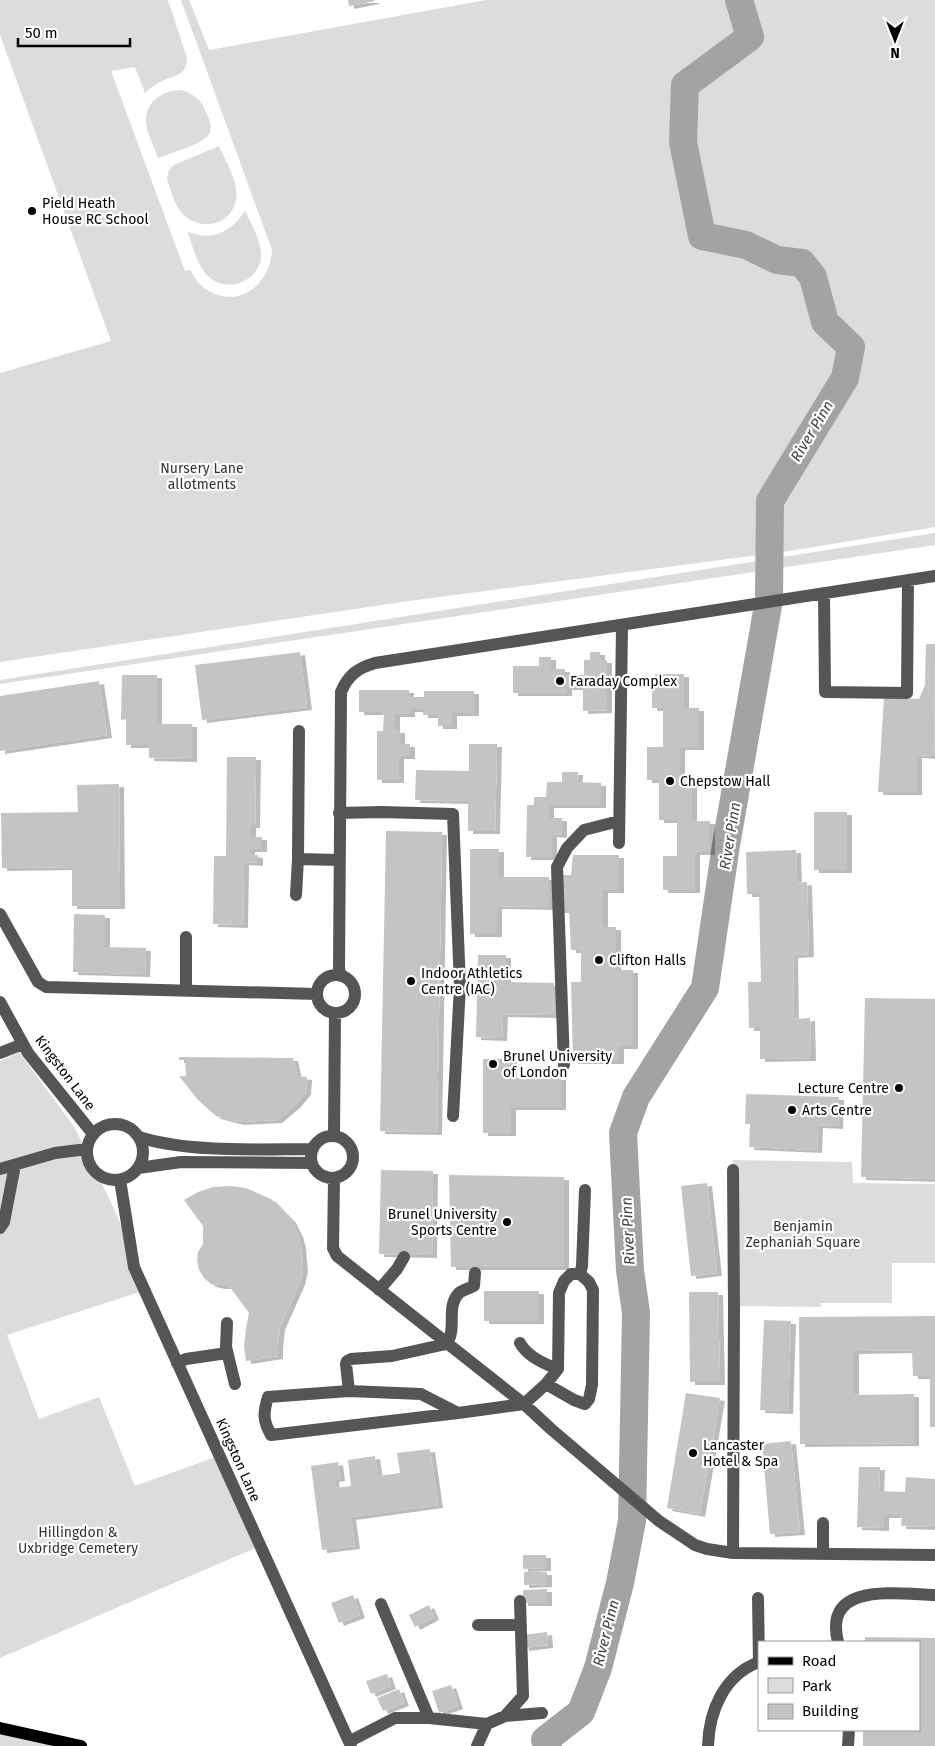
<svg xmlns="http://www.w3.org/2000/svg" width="935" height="1746" font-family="'Fira Sans',sans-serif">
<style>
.green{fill:#dcdcdc}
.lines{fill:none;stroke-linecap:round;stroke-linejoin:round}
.river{stroke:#a3a3a3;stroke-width:28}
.building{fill:#c4c4c4;filter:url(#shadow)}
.minor{stroke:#555;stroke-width:12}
.major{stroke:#000;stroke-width:12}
.poi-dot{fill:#000;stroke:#fff;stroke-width:2}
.labels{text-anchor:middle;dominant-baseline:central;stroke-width:4.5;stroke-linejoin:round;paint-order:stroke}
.poi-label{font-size:14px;fill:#000;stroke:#fff;text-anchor:start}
.park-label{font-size:14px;fill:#333;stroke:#fff}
.street-label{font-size:14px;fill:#000;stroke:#fff}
.water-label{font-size:15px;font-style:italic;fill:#444;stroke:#fff}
</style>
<defs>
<filter id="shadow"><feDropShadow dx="5" dy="3" stdDeviation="0" flood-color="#0004"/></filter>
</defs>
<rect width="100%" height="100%" fill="#fff"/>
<path class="green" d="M 0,0 L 168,0 L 187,58 C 187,77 171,76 158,83 C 154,86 149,89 145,93 L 135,67 L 111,71 L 185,271 L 190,270 C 195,278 199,285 207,290 C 239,310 271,283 272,250 L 181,0 L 189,0 L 209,50 L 486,0 L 935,0 L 935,527 L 789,551 L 409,601 L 0,662 L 0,373 L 111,341 L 0,35 Z
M 181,90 C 194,94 202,100 206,113 C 209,118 212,126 210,132 C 206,144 170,153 158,158 C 155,148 149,138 147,128 C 141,105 161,90 181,90 Z
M 219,146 C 225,160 235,176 236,190 C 240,219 208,234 186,217 C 176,210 171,191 167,179 L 169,170 L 174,165 Z
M 245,210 C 251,224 262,242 261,257 C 259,282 226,294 208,276 C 197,266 193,246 187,231 C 210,243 234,231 245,210 Z
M 935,533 L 935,545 L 0,684 L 0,680 Z
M 19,1052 L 75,1128 L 114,1209 L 149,1289 L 7,1335 L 39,1419 L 99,1397 L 135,1486 L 218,1456 L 260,1546 L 0,1658 L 0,1061 Z
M 733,1160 L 852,1162 L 853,1183 L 935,1184 L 935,1263 L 892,1263 L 892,1303 L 821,1303 L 821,1307 L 734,1306 Z
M 0,1728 L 81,1746 L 0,1746 Z"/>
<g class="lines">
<path class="river" d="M 548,1746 L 545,1740 L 581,1712 L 598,1668 L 620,1583 L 632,1521 L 636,1313 L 630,1270 L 623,1133 L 636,1097 L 705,988 L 726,845 L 769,600 L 770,501 L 845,378 L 851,347 L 825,322 L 813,277 L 802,263 L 777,260 L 746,245 L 702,236 L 683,142 L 685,85 L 750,37 L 739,0"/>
</g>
<path class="building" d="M 348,0 L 374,0 L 375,1 L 349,6 Z
M 926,644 L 935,644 L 934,756 L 917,755 L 917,792 L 878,792 L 884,698 L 919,699 L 925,685 Z
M 300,652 L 307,707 L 202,720 L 195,665 Z
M 590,652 L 600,652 L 600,660 L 607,660 L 607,710 L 583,711 L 583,687 L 567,687 L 567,693 L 513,693 L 513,666 L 539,666 L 539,657 L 551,657 L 551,669 L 565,669 L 565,675 L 584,675 L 584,660 L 590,660 Z
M 655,674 L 684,674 L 684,708 L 699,708 L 699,747 L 680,747 L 680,782 L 692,782 L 692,821 L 710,821 L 710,852 L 695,852 L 695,890 L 663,890 L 663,856 L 677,856 L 677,820 L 659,820 L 659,780 L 647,780 L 647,747 L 663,747 L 663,708 L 652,708 L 652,680 L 655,680 Z
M 122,675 L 157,675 L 157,724 L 192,724 L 192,759 L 149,758 L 149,745 L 126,745 L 126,719 L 121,720 Z
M 99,681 L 107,735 L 0,751 L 0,696 Z
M 359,690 L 409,690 L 409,697 L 424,697 L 424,691 L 474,691 L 474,713 L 452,713 L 452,726 L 438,726 L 438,715 L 423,715 L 423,709 L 410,709 L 410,714 L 395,714 L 395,730 L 400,730 L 400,744 L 410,744 L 410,756 L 399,756 L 399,780 L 377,780 L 377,731 L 383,731 L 384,712 L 359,712 Z
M 469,744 L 497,744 L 495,831 L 468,831 L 468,801 L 415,800 L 416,770 L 469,771 Z
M 227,757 L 256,757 L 255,825 L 251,825 L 251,837 L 262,837 L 262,849 L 250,849 L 250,854 L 258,855 L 258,863 L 244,862 L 243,925 L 213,924 L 214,856 L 226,856 Z
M 562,772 L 578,772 L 577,782 L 601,783 L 601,805 L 549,805 L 549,818 L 562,818 L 562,835 L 552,834 L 552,857 L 526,857 L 527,805 L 534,805 L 534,797 L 546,797 L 547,782 L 562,782 Z
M 119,784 L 120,906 L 72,906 L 72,867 L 2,868 L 1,813 L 78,812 L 77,785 Z
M 814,812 L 847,812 L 847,870 L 814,870 Z
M 386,831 L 442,832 L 437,1132 L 380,1131 Z
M 470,849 L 499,849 L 499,877 L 549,877 L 549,907 L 497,906 L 497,934 L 470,934 Z
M 796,850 L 797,883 L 807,882 L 809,954 L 793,955 L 794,1019 L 810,1018 L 811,1058 L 760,1059 L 760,1028 L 749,1028 L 748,982 L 761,982 L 759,894 L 747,894 L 746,852 Z
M 573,855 L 619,855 L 619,890 L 603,890 L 603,927 L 616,927 L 616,970 L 633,970 L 633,1046 L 619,1046 L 619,1061 L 573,1061 L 571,982 L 581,982 L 581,950 L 571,950 L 569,910 L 559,910 L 559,875 L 571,875 Z
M 74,914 L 105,915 L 105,947 L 146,948 L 145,974 L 73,972 Z
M 478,955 L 506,955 L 506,982 L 554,983 L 553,1015 L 503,1014 L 502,1038 L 476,1037 Z
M 865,998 L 935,999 L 935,1179 L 861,1177 Z
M 179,1057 L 293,1058 L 297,1076 L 307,1077 L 306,1092 L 295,1105 L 277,1120 L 239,1122 L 216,1116 L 198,1100 L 179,1076 L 186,1076 L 185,1060 L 179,1060 Z
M 483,1059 L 512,1059 L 512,1078 L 561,1077 L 561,1107 L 511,1107 L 511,1133 L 483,1133 Z
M 746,1094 L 839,1097 L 838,1126 L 818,1125 L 817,1150 L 749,1147 L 750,1124 L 745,1124 Z
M 381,1170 L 433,1171 L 432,1255 L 379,1254 Z
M 449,1175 L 564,1177 L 564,1267 L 451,1267 Z
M 707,1183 L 717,1273 L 691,1276 L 681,1186 Z
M 230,1186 L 246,1188 L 271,1199 L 291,1220 L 298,1234 L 301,1245 L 303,1269 L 300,1282 L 280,1327 L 278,1345 L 278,1356 L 246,1361 L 244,1346 L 246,1329 L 249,1313 L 229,1286 L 220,1286 L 211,1284 L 204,1278 L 199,1270 L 197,1261 L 198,1252 L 203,1244 L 203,1226 L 184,1200 L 198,1192 L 213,1187 Z
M 484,1291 L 539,1291 L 539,1321 L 484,1321 Z
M 689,1292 L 718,1292 L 720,1382 L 690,1382 Z
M 935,1316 L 935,1427 L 930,1427 L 930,1376 L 913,1376 L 912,1350 L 854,1351 L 854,1395 L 914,1394 L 914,1443 L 800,1444 L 799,1317 Z
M 764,1320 L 791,1321 L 788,1411 L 760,1410 Z
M 686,1393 L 720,1398 L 700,1514 L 667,1508 Z
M 791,1441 L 800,1532 L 770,1534 L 762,1444 Z
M 430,1449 L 438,1505 L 351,1517 L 355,1546 L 322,1550 L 311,1466 L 338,1462 L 340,1478 L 334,1479 L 335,1488 L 351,1486 L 348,1460 L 375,1456 L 378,1476 L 400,1473 L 397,1453 Z
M 859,1467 L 880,1467 L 879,1491 L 905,1492 L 906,1477 L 935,1479 L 935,1527 L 901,1526 L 902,1515 L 884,1515 L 884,1528 L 857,1527 Z
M 523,1555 L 546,1555 L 546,1568 L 523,1569 Z
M 524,1572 L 547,1572 L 547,1584 L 524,1585 Z
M 547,1589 L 547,1603 L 523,1603 L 523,1590 Z
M 353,1595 L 360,1615 L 339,1623 L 331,1603 Z
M 429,1605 L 434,1617 L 415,1627 L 409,1615 Z
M 547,1632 L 548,1645 L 524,1648 L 522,1635 Z
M 865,1637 L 935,1638 L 935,1746 L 863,1746 L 863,1730 L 919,1730 L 919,1642 L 865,1642 Z
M 387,1674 L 391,1686 L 371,1694 L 366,1681 Z
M 451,1685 L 458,1706 L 439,1713 L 432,1691 Z
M 399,1689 L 404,1703 L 383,1711 L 377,1698 Z"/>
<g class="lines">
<path class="minor" d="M 824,593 L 825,692 L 907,693 L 908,580
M 339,813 L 381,812 L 453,814 L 460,986 L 453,1116
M 619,843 L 622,626
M 298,859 L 339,860
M 296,895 L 298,859 L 299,731
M 0,914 L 38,982 L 46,987 L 317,994
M 186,937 L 186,991
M317 994a19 19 0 1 1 38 0a19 19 0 1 1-38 0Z
M 341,976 L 339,969 L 341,692 C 348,675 358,668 375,663 L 935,576
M 0,1002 L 28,1053 L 93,1134
M 0,1053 L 23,1044
M 564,1065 L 557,867 L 567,848 L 584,830 L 619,821
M87 1152a28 28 0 1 1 56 0a28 28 0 1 1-56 0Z
M 334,1136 L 335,1013
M311 1157a21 21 0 1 1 42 0a21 21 0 1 1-42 0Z
M 139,1137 C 189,1153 260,1149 313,1149
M 138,1168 L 181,1162 L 312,1163
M 0,1169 L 55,1153 L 87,1149
M 733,1170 L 734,1306 L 733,1553
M 334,1178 L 333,1248 L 337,1256 L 524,1404 L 551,1429 L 659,1521 L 695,1545 L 707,1549 L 733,1553 L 935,1555
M 120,1180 L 134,1267 L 351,1746
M 0,1228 L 4,1222 L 15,1165
M 580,1274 L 582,1266 L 585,1190
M 379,1290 L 397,1269 L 404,1257
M 227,1323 L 226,1347 L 235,1384
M 520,1343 C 527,1356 544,1364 558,1369
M 177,1363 L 186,1359 L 227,1353
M 349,1391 L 346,1364 L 347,1361 L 351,1359 L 392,1356 L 446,1344 C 458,1330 445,1307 459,1293 C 463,1290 470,1288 474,1286 L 475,1273
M 458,1413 L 271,1435 C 263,1421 263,1413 268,1397 L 349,1391 L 421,1394 L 458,1413 L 524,1404 L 546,1384 L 574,1400 L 585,1404 L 589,1399 L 592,1385 L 593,1290 L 589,1282 L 580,1274 L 571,1274 L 564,1281 L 559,1293 L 558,1369 L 546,1384
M 823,1523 L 823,1554
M 758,1598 L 759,1662
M 381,1604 L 429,1718
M 478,1625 L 521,1625
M 838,1642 C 823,1581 897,1594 935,1595
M 505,1716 L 542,1713
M 350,1741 L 395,1718 L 429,1718 L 487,1724 L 505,1716 L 523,1696 L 520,1601
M 477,1746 L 487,1724
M 708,1746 C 709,1711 724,1675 759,1662
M 848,1746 L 849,1730"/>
<path class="major" d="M 0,1728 L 81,1746"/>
</g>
<g class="poi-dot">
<circle cx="32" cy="211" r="5"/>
<circle cx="560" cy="681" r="5"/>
<circle cx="670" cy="781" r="5"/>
<circle cx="599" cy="960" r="5"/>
<circle cx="411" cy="981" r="5"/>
<circle cx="493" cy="1064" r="5"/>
<circle cx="899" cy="1088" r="5"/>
<circle cx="792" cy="1110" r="5"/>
<circle cx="507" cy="1222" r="5"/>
<circle cx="693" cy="1453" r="5"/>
</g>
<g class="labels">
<g class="poi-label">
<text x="42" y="203">Pield Heath<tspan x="42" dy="16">House RC School</tspan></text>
<text x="570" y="681">Faraday Complex</text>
<text x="680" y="781">Chepstow Hall</text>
<text x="609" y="960">Clifton Halls</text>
<text x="421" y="973">Indoor Athletics<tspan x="421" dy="16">Centre (IAC)</tspan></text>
<text x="503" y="1056">Brunel University<tspan x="503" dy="16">of London</tspan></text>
<text x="889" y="1088" text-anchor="end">Lecture Centre</text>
<text x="802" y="1110">Arts Centre</text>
<text x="497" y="1214" text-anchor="end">Brunel University<tspan x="497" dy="16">Sports Centre</tspan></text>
<text x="703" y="1445">Lancaster<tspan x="703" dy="16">Hotel &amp; Spa</tspan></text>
</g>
<g class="park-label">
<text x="202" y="468">Nursery Lane<tspan x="202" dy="16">allotments</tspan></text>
<text x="803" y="1226">Benjamin<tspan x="803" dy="16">Zephaniah Square</tspan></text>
<text x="78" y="1532">Hillingdon &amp;<tspan x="78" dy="16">Uxbridge Cemetery</tspan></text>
</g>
<g class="street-label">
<text transform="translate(65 1073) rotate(53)">Kingston Lane</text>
<text transform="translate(238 1460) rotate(66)">Kingston Lane</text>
</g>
<g class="water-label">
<text transform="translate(812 431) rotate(-59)">River Pinn</text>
<text transform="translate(730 836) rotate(-81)">River Pinn</text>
<text transform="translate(628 1231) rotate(-93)">River Pinn</text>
<text transform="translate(606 1633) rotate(-76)">River Pinn</text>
</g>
</g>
<rect x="758" y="1641" width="162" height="90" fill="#ffffff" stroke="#999999"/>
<rect x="768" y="1657" width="25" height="8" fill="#000000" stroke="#999999"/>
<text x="802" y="1666" font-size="15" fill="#000000">Road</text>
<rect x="768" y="1678" width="25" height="15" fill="#dcdcdc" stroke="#999999"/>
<text x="802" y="1691" font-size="15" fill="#000000">Park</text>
<rect x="768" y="1704" width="25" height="15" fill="#c4c4c4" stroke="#999999"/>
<text x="802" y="1716" font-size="15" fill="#000000">Building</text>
<g transform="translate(895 40) rotate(180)" stroke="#ffffff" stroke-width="4" paint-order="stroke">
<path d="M0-4L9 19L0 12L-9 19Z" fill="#000000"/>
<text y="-8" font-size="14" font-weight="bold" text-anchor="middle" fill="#000000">N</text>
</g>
<path d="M18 38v8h112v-8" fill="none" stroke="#000000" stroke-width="2.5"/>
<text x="25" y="38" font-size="15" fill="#000000" stroke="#ffffff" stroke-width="4" paint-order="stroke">50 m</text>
</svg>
